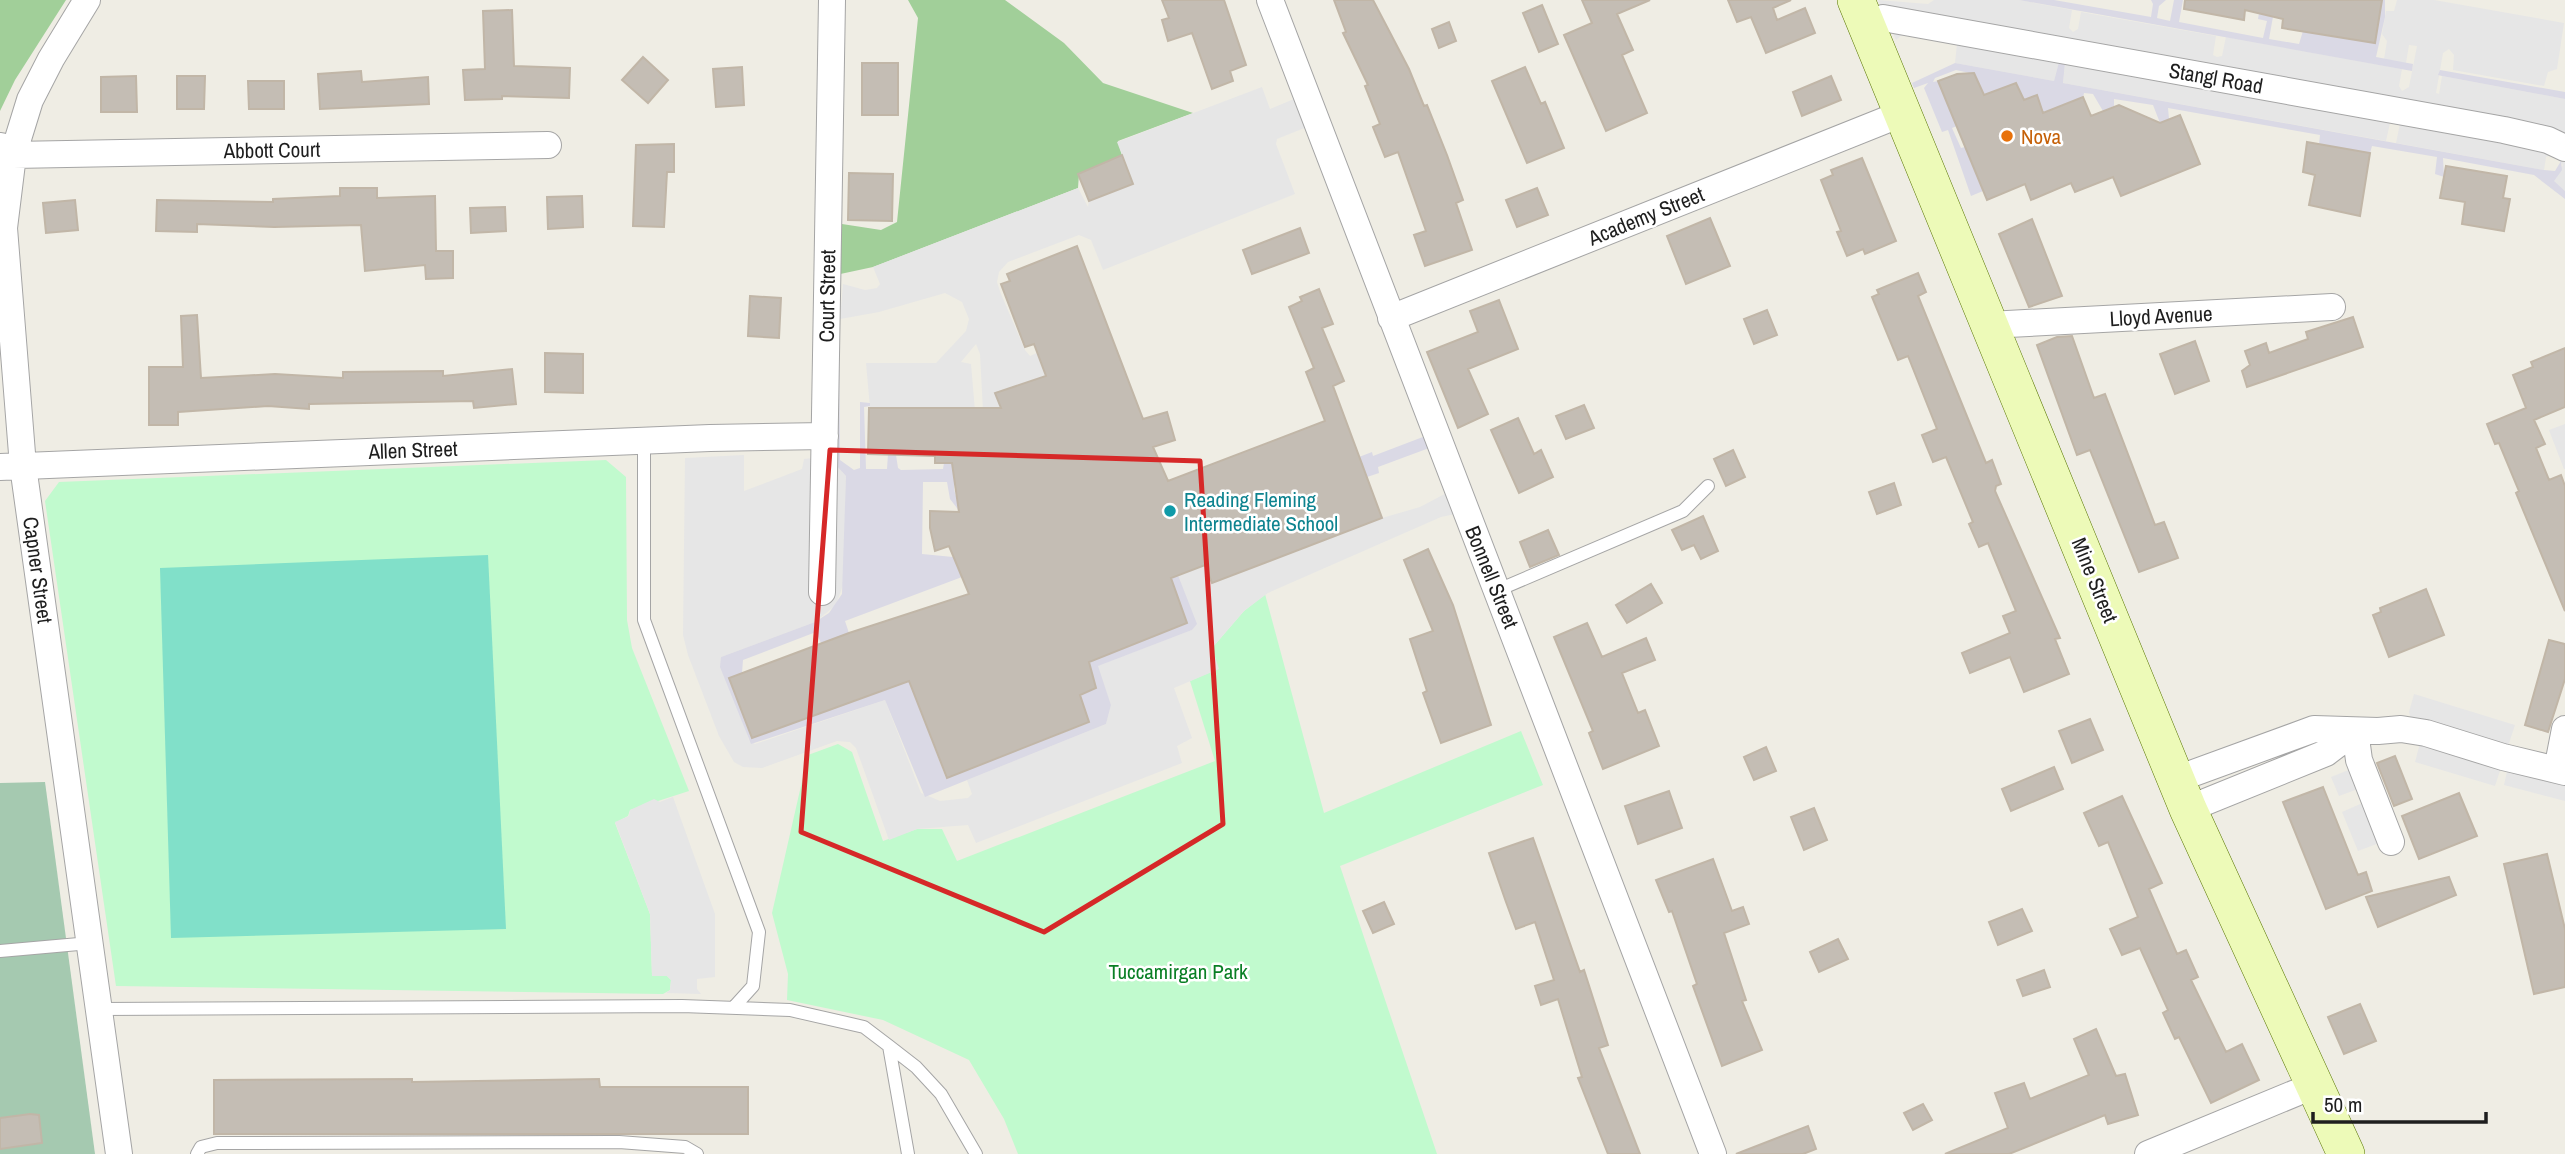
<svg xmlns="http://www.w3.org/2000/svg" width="2565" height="1154" font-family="'Archivo Narrow',sans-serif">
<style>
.forest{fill:#a1cf99}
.cemetery{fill:#a5c9b0}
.park{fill:#c1face}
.pitch{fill:#81e0c9}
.parking{fill:#e6e6e6}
.plaza{fill:#dad9e5}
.building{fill:#c4bdb4;stroke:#c1b6a7;stroke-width:2}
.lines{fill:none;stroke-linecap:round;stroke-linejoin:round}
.lane-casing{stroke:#a5a5a5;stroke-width:14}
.street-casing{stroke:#a5a5a5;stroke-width:28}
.secondary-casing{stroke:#5a7704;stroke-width:38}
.lane{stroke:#fff;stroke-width:12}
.street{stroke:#fff;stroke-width:26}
.secondary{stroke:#edfab8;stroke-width:37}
.marked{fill:none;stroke:#d62828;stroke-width:5;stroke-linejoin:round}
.food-dot{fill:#e8710a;stroke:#fff;stroke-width:2.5}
.culture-dot{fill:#0f9aa8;stroke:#fff;stroke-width:2.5}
.labels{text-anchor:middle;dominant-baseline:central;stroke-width:5;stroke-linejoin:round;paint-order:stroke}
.street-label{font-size:21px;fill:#1e1e1e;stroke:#fff}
.food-label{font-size:21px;fill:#c56008;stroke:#fff;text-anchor:start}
.culture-label{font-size:21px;fill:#0d838f;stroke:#fff;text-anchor:start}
.park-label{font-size:21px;fill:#0a7f25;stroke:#fff}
</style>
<rect width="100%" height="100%" fill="#efede4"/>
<path class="forest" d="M 0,0 L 66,0 L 15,80 L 0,111 Z
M 908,0 L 1005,0 L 1064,43 L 1103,83 L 1193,113 L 1118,141 L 1122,155 L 1079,174 L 1078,188 L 873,267 L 831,276 L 829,222 L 881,230 L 897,222 L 918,18 Z"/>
<path class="cemetery" d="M 45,782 L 95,1154 L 0,1154 L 0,783 Z"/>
<path class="park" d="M 606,460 L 626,477 L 627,620 L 632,648 L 689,791 L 630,810 L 628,816 L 615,823 L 650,914 L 652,976 L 667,976 L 671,980 L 670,990 L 663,994 L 116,986 L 45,501 L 59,482 Z
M 1265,594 L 1324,813 L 1521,731 L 1543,785 L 1340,866 L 1437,1154 L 1018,1154 L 1004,1119 L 969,1060 L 883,1020 L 787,1000 L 788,974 L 772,913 L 808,755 L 838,744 L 852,752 L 883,841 L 917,829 L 942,829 L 957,861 L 1215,761 L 1190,681 L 1218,669 L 1212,648 L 1244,611 Z"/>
<path class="pitch" d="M 488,555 L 506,929 L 171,938 L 160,568 Z"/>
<path class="parking" d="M 1878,0 L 1928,4 L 1934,0 L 2019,0 L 2072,10 L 2069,28 L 2073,32 L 2078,29 L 2081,12 L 2216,36 L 2213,55 L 2217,57 L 2222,56 L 2226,37 L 2402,69 L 2399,86 L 2402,91 L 2409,87 L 2417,46 L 2409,45 L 2406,63 L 2384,59 L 2387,41 L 2382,34 L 2386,11 L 2394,11 L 2397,0 L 2434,0 L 2564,23 L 2557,69 L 2548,72 L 2544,86 L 2453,70 L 2454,55 L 2449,49 L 2443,53 L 2436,93 L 2439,94 L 2442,76 L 2565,99 L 2565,191 L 2553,181 L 2563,165 L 2552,154 L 2546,157 L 2544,170 L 2396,143 L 2400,124 L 2390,123 L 2386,141 L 2063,83 L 2065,63 L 2059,62 L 2054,81 L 1955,63 L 1957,44 L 1903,34 L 1896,40 Z
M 1262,87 L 1270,109 L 1306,94 L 1317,123 L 1277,139 L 1276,144 L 1295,194 L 1103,270 L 1091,240 L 1079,235 L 1008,262 L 999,272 L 997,282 L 1001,294 L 1025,350 L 1030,356 L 1037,353 L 1050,386 L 1002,411 L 983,411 L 980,354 L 976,344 L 961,362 L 971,364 L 975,411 L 966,408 L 870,408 L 866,363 L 936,363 L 966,331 L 969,319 L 962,302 L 945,293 L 879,312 L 840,319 L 843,284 L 865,290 L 877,288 L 880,284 L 873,267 L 1078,188 L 1088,207 L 1089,201 L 1133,184 L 1117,142 Z
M 2565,424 L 2565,469 L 2564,469 L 2549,430 Z
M 744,455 L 744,491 L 802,469 L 804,459 L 833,456 L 834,463 L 846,476 L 844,582 L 836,605 L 815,622 L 721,657 L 749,740 L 755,744 L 885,700 L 921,793 L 940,801 L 968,798 L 972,794 L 967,780 L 1106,724 L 1111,705 L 1097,666 L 1192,630 L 1196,624 L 1178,575 L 1205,565 L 1212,583 L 1382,518 L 1420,507 L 1456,488 L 1465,512 L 1441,517 L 1268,593 L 1244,611 L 1212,648 L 1219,669 L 1174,688 L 1192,738 L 1177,746 L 1182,763 L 976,843 L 968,825 L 917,829 L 889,840 L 856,748 L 850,742 L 837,741 L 762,768 L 743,767 L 734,762 L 719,736 L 688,655 L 683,635 L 685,458 Z
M 2414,694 L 2515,725 L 2495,786 L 2415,762 L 2419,747 L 2409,712 Z
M 2510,759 L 2565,772 L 2565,801 L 2504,785 Z
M 2361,765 L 2369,785 L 2339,796 L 2331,777 Z
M 673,797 L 715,914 L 715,977 L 697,979 L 697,989 L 701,994 L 666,993 L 670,990 L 671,980 L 667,976 L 652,976 L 650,914 L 615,822 L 629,816 L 630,810 L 654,799 L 660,802 Z
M 2374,798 L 2390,839 L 2358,851 L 2342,812 Z"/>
<path class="plaza" d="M 2019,0 L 2054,0 L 2151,17 L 2153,4 L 2151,0 L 2166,0 L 2159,6 L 2157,18 L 2170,21 L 2174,0 L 2183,0 L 2179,22 L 2263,38 L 2267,21 L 2258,19 L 2259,13 L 2268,15 L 2276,0 L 2269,39 L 2299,44 L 2303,31 L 2375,43 L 2382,0 L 2385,0 L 2385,17 L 2376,57 L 2413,64 L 2412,71 Z
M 2059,62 L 2065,63 L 2063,83 L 2544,170 L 2555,171 L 2561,161 L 2562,170 L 2554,181 L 2565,191 L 2565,199 L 2534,175 L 2443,158 L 2444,177 L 2435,174 L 2437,157 L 2372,146 L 2370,153 L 2319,144 L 2320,135 L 2168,108 L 2169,119 L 2160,123 L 2153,105 L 2114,99 L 2114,106 L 2103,111 L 2093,94 L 2084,93 L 2083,97 L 2043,113 L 2037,95 L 2024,100 L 2016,84 L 1984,95 L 1974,74 L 1956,70 L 1935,78 L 1933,82 L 1938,81 L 1957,126 L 1952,128 L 1961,148 L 1965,147 L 1983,191 L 1971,196 L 1948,130 L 1942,132 L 1924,88 L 1928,83 L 1914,88 L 1912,83 L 1955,63 L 2054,81 Z
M 2440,70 L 2565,92 L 2565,99 L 2442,76 L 2438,75 Z
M 839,319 L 840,460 L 854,470 L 860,468 L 860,402 L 870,403 L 870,406 L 864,407 L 866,469 L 887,469 L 888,454 L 896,455 L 898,468 L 901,470 L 943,469 L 944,463 L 954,463 L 954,489 L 960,512 L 950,499 L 947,482 L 923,482 L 922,554 L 953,557 L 962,577 L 845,621 L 849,633 L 821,643 L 816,632 L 743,660 L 742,673 L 729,678 L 752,738 L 909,681 L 946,778 L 1088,723 L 1080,695 L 1096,688 L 1089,662 L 1171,578 L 1178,575 L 1197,624 L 1192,630 L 1098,666 L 1111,705 L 1106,724 L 925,797 L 885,700 L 751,744 L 720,667 L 721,657 L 815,622 L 829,613 L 842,594 L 846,476 L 834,463 Z
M 1436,432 L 1440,444 L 1378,467 L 1379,473 L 1367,477 L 1359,457 L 1372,452 L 1373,456 Z"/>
<path class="building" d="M 1162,0 L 1224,0 L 1246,65 L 1230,71 L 1233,81 L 1212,89 L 1192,33 L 1168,41 L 1162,20 L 1169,18 Z
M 1334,0 L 1373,0 L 1409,69 L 1424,106 L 1427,105 L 1447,155 L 1463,200 L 1456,203 L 1472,250 L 1425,266 L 1414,235 L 1426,231 L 1398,152 L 1385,157 L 1373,127 L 1380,124 L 1365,86 L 1368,85 L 1343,33 L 1346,32 Z
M 1582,0 L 1650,0 L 1617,14 L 1633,50 L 1622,55 L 1647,113 L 1606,131 L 1564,35 L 1592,23 Z
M 1728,0 L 1791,0 L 1773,8 L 1777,20 L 1805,8 L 1815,33 L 1766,53 L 1751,17 L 1737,22 Z
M 2185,0 L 2382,0 L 2375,43 L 2282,28 L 2283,19 L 2245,10 L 2244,20 L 2184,9 Z
M 1542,5 L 1558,44 L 1539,52 L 1523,13 Z
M 512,10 L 514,66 L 570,68 L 569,98 L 502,96 L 502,99 L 465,100 L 463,70 L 485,69 L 483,11 Z
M 1449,22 L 1456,41 L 1439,48 L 1432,29 Z
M 643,57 L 668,80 L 648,103 L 622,80 Z
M 862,63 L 898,63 L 898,115 L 862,115 Z
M 742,67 L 744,105 L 716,107 L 713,69 Z
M 1525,67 L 1541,104 L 1545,102 L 1564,148 L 1527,163 L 1492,81 Z
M 361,71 L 362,82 L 428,77 L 429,104 L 320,109 L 318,74 Z
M 1974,73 L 1984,95 L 2016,83 L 2024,100 L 2037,95 L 2043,113 L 2083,97 L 2091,116 L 2119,105 L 2160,123 L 2180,115 L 2200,164 L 2121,196 L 2113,177 L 2075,192 L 2071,183 L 2031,200 L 2025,184 L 1987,200 L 1938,81 L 1957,74 Z
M 136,76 L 137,112 L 101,112 L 101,77 Z
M 177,76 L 205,76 L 204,109 L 177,109 Z
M 1831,76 L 1841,100 L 1802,116 L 1793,92 Z
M 248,81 L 284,81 L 284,109 L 249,109 Z
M 2307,142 L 2370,153 L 2360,216 L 2309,205 L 2315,175 L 2303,172 Z
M 674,144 L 674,172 L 667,172 L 664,227 L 633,226 L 636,145 Z
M 1122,155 L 1133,184 L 1089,201 L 1078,174 Z
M 1862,158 L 1896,241 L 1865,254 L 1863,249 L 1847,256 L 1837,232 L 1841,231 L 1821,180 L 1833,175 L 1831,170 Z
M 2446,166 L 2507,176 L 2503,198 L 2510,199 L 2504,231 L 2462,224 L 2465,202 L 2440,198 Z
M 849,173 L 893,174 L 892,221 L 848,220 Z
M 340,188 L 377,188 L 377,198 L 435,196 L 436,251 L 453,251 L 453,278 L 426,279 L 425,265 L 365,271 L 361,225 L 274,227 L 197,224 L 197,232 L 156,231 L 157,200 L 273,202 L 273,199 L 340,196 Z
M 1537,188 L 1548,215 L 1517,227 L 1506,200 Z
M 582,196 L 583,227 L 548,229 L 547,197 Z
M 75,200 L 78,230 L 46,233 L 43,203 Z
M 505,207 L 506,231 L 471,233 L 470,208 Z
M 1710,218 L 1730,266 L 1686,284 L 1667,236 Z
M 2032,219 L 2062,296 L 2029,307 L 1999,234 Z
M 1300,228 L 1309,253 L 1252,274 L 1243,250 Z
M 1077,246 L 1143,419 L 1167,412 L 1175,440 L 1153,447 L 1168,481 L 1325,421 L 1306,372 L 1314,368 L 1289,307 L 1302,301 L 1300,297 L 1319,289 L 1333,324 L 1322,328 L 1344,381 L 1333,386 L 1382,518 L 1212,583 L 1205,565 L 1171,578 L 1187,623 L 1089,662 L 1096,688 L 1080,695 L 1089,722 L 947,778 L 909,681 L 752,738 L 729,678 L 849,633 L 969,594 L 949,546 L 935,551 L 930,528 L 930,511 L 959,512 L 952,463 L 935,463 L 935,456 L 868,454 L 869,408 L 1001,408 L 995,393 L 1046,376 L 1034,344 L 1025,347 L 1001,284 L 1010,281 L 1007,274 Z
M 1918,273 L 1926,292 L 1918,296 L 1986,463 L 1992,460 L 2001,484 L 1996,486 L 1995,491 L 2060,638 L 2055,639 L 2069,674 L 2024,692 L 2010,657 L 1970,673 L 1962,653 L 2010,633 L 2003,616 L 2016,611 L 1988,543 L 1979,547 L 1969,524 L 1973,522 L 1946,457 L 1933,462 L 1922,435 L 1937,429 L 1908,356 L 1898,360 L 1872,297 L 1879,294 L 1877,290 Z
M 750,296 L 781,298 L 779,338 L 748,336 Z
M 1499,300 L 1518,349 L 1468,369 L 1488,414 L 1458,428 L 1427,352 L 1478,332 L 1470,311 Z
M 1767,310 L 1777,335 L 1754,344 L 1744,319 Z
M 197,315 L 201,378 L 275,374 L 343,378 L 343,372 L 443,371 L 443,376 L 512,369 L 516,404 L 474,408 L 473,401 L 309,404 L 309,409 L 268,406 L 178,412 L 178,425 L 149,425 L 149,367 L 183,367 L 181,316 Z
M 2353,317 L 2363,347 L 2247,387 L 2242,371 L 2250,365 L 2245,351 L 2266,343 L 2269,353 L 2308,339 L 2306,332 Z
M 2072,336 L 2094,398 L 2105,394 L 2155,525 L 2164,522 L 2178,558 L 2139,572 L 2090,450 L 2077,455 L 2037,345 L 2057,337 Z
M 2195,341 L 2209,381 L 2175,394 L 2160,354 Z
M 2565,348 L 2565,407 L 2534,420 L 2545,444 L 2536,448 L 2549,480 L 2561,475 L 2565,486 L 2565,611 L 2516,493 L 2519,491 L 2499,443 L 2495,444 L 2487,424 L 2526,408 L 2513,375 L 2533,367 L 2531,362 Z
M 545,353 L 583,354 L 583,393 L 545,392 Z
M 1584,405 L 1594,428 L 1566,439 L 1556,416 Z
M 1518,418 L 1534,454 L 1541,450 L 1553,477 L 1519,493 L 1491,430 Z
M 1733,450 L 1745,477 L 1726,486 L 1714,459 Z
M 1894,483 L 1901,505 L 1877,514 L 1869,492 Z
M 1703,516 L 1718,551 L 1701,559 L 1694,545 L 1682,550 L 1672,530 Z
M 1548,530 L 1559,555 L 1530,567 L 1520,542 Z
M 1428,549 L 1453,605 L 1491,725 L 1441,743 L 1423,693 L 1427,691 L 1410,639 L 1433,631 L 1404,560 Z
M 1651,584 L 1662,603 L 1627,623 L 1616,605 Z
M 2426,589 L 2444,635 L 2389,657 L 2373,615 L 2381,612 L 2380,608 Z
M 1587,623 L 1602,657 L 1646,638 L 1655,660 L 1622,673 L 1638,713 L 1645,710 L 1659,746 L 1603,769 L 1589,733 L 1593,731 L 1554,637 Z
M 2549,640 L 2565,644 L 2565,679 L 2548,732 L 2525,725 Z
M 2090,719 L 2103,750 L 2072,763 L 2059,731 Z
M 1766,747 L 1776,771 L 1754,780 L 1744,757 Z
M 2395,756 L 2412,799 L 2394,806 L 2377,763 Z
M 2054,767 L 2063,789 L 2011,811 L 2002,789 Z
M 2323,787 L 2358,875 L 2366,872 L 2372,891 L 2326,909 L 2283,802 Z
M 1669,791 L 1682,828 L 1638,844 L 1625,806 Z
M 2459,793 L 2477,836 L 2419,859 L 2402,816 Z
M 2122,796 L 2162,883 L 2149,889 L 2177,954 L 2186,950 L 2198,977 L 2191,980 L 2226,1052 L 2242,1044 L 2259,1080 L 2211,1103 L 2179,1037 L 2175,1039 L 2163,1013 L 2168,1010 L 2140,948 L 2122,955 L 2110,929 L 2138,917 L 2108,842 L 2099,846 L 2084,813 Z
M 1814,808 L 1827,840 L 1804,850 L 1791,817 Z
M 1533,838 L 1580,972 L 1584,970 L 1608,1045 L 1599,1048 L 1640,1154 L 1608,1154 L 1578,1078 L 1582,1077 L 1558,999 L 1541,1005 L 1535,986 L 1554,980 L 1535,922 L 1516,929 L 1506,902 L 1489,853 Z
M 2547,854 L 2565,929 L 2565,987 L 2534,994 L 2504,864 Z
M 1713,859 L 1732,911 L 1743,907 L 1749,924 L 1724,933 L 1746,1000 L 1742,1001 L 1762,1050 L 1722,1066 L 1693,986 L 1697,984 L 1672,911 L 1669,912 L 1656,880 Z
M 2449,877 L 2456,895 L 2378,927 L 2366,897 Z
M 1384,902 L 1394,924 L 1373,933 L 1363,911 Z
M 2022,909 L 2032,931 L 1998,945 L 1989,922 Z
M 1838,939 L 1848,959 L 1819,972 L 1810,952 Z
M 2044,970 L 2050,987 L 2023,996 L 2017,980 Z
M 2360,1004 L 2376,1041 L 2344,1054 L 2328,1017 Z
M 2096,1029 L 2116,1076 L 2125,1074 L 2138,1115 L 2108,1124 L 2105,1115 L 2009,1154 L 1945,1154 L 2008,1128 L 1995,1093 L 2024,1083 L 2030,1099 L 2089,1075 L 2074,1039 Z
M 412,1079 L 412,1082 L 599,1079 L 600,1087 L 748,1087 L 748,1134 L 214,1134 L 214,1080 Z
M 1923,1104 L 1932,1120 L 1913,1130 L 1904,1113 Z
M 30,1114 L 39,1115 L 42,1143 L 0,1149 L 0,1118 Z
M 1808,1126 L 1816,1149 L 1803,1154 L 1736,1154 Z"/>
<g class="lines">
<defs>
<path id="lane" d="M 644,441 L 644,620 L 759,932 L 753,986 L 734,1007
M 1498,590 L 1683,511 L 1708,486
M 0,951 L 90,943
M 99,1009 L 682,1006 L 790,1010 L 864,1027 L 889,1046 L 916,1067 L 941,1094 L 976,1154
M 889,1046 L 908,1154
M 197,1154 L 201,1147 L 217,1143 L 619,1142 L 685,1147 L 697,1154"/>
<path id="street" d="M 87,0 L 51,59 L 30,100 L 13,155 L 4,228 L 23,466 L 119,1154
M 1270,0 L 1713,1154
M 1866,25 L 1883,18 L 2504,130 L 2548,140 L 2565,148
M 1,146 L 13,155 L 548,145
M 1391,318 L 1901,114
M 1989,325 L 2332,307
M 0,467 L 710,438 L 825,436
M 822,592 L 832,0
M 2355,731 L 2359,760 L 2391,842
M 2557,770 L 2565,729
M 2177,779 L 2314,729 L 2378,731 L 2401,729 L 2426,733 L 2503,757 L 2565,772
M 2188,809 L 2326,753 L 2355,731
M 2148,1154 L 2315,1085"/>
<path id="secondary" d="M 1856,0 L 2188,809 L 2346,1154"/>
</defs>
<use href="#lane" class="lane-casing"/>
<use href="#street" class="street-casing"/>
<use href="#secondary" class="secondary-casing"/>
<use href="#lane" class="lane"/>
<use href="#street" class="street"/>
<use href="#secondary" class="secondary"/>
</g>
<path class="marked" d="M 830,450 L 1200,461 L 1223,824 L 1044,932 L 801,832 Z"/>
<circle class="food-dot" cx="2007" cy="136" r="7"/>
<circle class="culture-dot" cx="1170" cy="511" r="7"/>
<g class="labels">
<g class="street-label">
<text transform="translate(2216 78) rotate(10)">Stangl Road</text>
<text transform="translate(272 150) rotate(-1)">Abbott Court</text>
<text transform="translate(1646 216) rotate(-22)">Academy Street</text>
<text transform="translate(827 296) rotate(-89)">Court Street</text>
<text transform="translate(2161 316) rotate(-3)">Lloyd Avenue</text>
<text transform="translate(413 450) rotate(-2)">Allen Street</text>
<text transform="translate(38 570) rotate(82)">Capner Street</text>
<text transform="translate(1492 577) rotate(68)">Bonnell Street</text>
<text transform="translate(2095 580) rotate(68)">Mine Street</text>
</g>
<g class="food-label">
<text x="2021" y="136">Nova</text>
</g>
<g class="culture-label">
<text x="1184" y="499">Reading Fleming<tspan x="1184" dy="24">Intermediate School</tspan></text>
</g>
<g class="park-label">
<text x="1178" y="971">Tuccamirgan Park</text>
</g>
</g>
<path d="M2313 1112v10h173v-10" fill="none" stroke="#1e1e1e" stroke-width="3.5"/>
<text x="2324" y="1112" font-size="21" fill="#1e1e1e" stroke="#ffffff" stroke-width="5" paint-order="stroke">50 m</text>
</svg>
